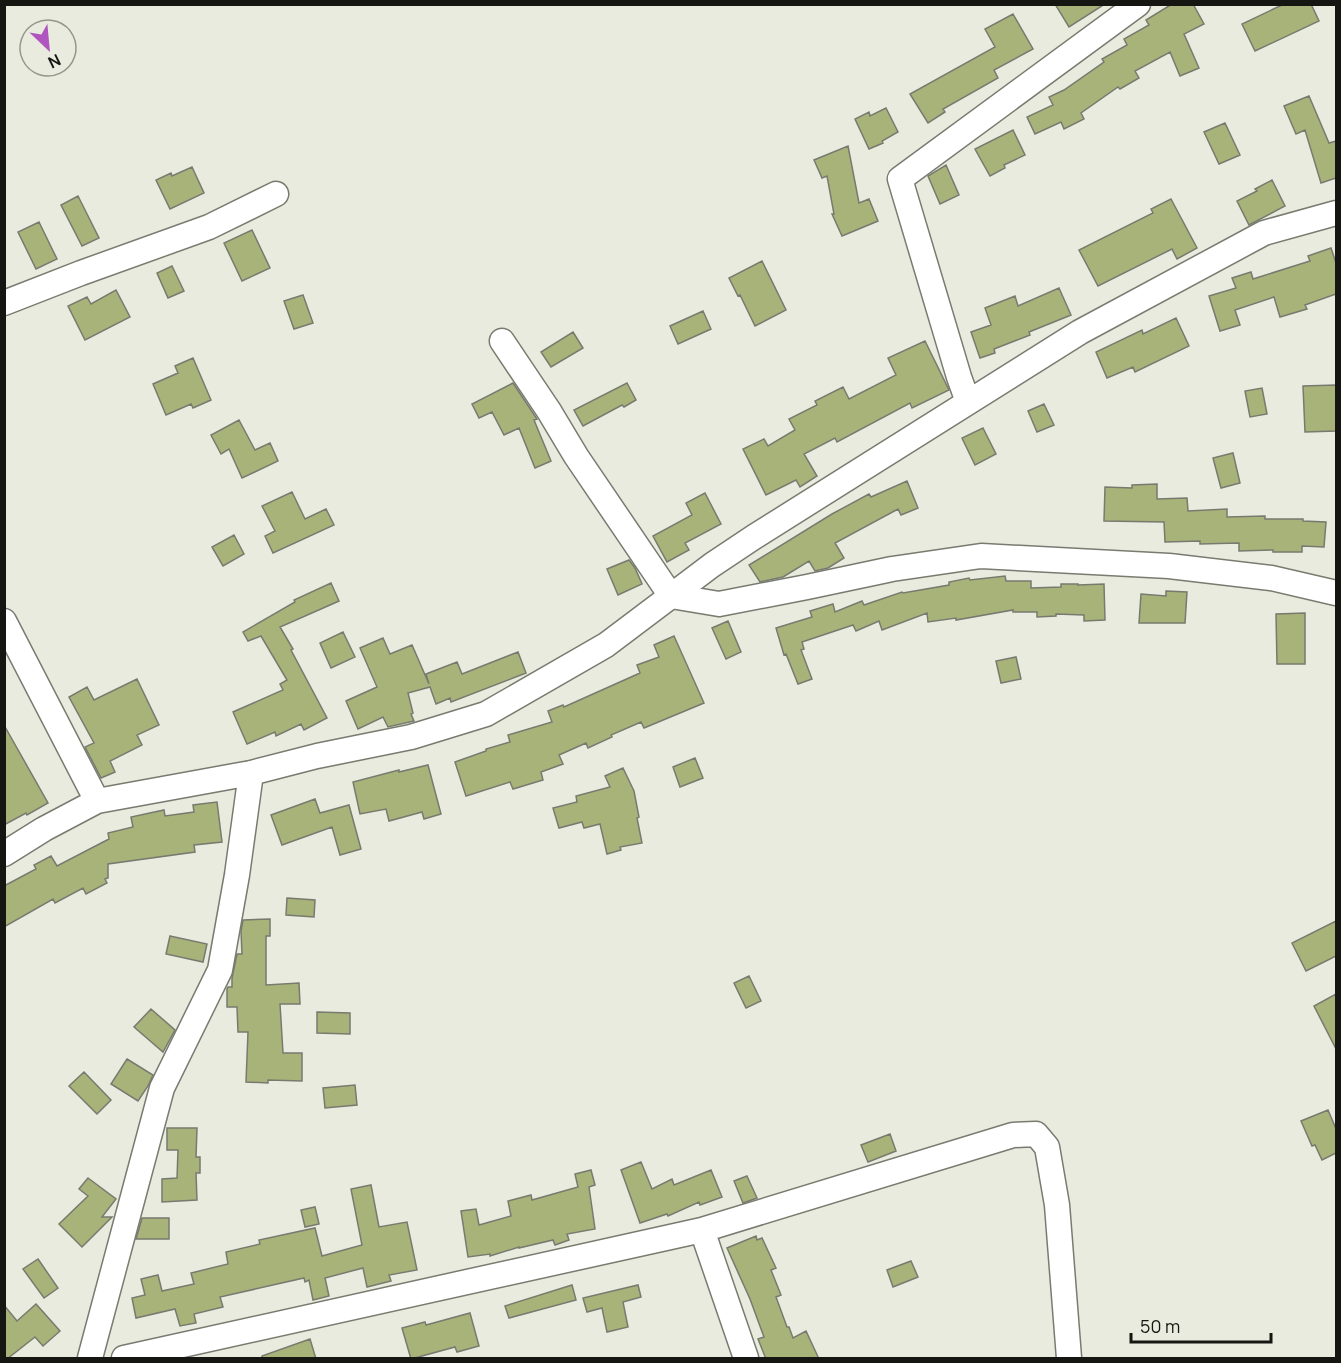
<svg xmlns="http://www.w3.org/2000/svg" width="1341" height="1363" font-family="Manrope,sans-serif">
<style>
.building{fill:#a8b37a;stroke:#787a6f;stroke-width:1.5}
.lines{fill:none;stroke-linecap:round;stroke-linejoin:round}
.minor-casing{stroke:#787b6f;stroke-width:27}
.minor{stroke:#fff;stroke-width:24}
</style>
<rect width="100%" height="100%" fill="#e8ebde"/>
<path class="building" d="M 1055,4 L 1105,4 L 1069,27 Z
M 1172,4 L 1193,4 L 1204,24 L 1184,34 L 1199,68 L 1180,76 L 1170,52 L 1135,71 L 1139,78 L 1120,89 L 1118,87 L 1081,113 L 1084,119 L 1064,129 L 1061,122 L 1035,134 L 1027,117 L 1053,105 L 1049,97 L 1064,90 L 1104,62 L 1102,59 L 1127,45 L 1124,39 L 1149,25 L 1146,20 Z
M 1284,4 L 1311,4 L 1319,21 L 1255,51 L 1242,24 Z
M 1013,14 L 1033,49 L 994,70 L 998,78 L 943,109 L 945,112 L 928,123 L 910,94 L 995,47 L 985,29 Z
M 1309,96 L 1329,143 L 1336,141 L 1336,178 L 1321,183 L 1305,130 L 1296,134 L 1284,106 Z
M 886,108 L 898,132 L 882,141 L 883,143 L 869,149 L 855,119 L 869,112 L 870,116 Z
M 1225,123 L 1240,155 L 1219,164 L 1204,132 Z
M 1013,130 L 1025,155 L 1004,165 L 1005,168 L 990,176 L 975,149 Z
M 848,146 L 859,203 L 869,199 L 878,221 L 842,236 L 832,214 L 834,214 L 827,176 L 822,178 L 814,160 Z
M 946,165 L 959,195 L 940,204 L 928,176 Z
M 192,167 L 204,193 L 170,209 L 156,180 L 171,173 L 172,176 Z
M 1272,180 L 1285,206 L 1249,225 L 1237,201 L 1257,191 L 1255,189 Z
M 78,196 L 99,238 L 82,246 L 61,205 Z
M 1171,199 L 1197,248 L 1177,259 L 1172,249 L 1098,286 L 1079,250 L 1153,213 L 1151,209 Z
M 39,222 L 57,259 L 36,269 L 18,232 Z
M 252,230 L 270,268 L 242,281 L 224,243 Z
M 1331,248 L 1336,263 L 1336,294 L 1305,305 L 1307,309 L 1280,317 L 1274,297 L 1235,310 L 1240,325 L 1220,331 L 1209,296 L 1236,288 L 1232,278 L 1251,272 L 1253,279 L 1310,261 L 1308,256 Z
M 762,261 L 786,310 L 755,326 L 740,295 L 738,296 L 729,278 Z
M 172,266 L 184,291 L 168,298 L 157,273 Z
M 1059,288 L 1071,315 L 1029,332 L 1030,335 L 994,349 L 995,353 L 980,358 L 971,332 L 991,325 L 985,308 L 1015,296 L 1018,306 Z
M 116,290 L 130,317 L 85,340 L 68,306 L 87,297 L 91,304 Z
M 303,295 L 313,323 L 294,329 L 284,301 Z
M 703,311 L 711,329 L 678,344 L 670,326 Z
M 1176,318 L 1189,346 L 1135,372 L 1133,367 L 1107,378 L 1096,352 L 1142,330 L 1143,334 Z
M 573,332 L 583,348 L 551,367 L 541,352 Z
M 925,341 L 949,390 L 912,408 L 910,403 L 837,442 L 835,438 L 804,454 L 817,476 L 800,487 L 796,480 L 766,495 L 743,449 L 764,439 L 768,446 L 795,430 L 789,419 L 817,405 L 815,401 L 843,387 L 849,399 L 896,375 L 888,358 Z
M 193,358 L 211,400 L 193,408 L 191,404 L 166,415 L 153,384 L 178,373 L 175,366 Z
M 513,383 L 537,419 L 534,420 L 551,461 L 535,468 L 519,428 L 504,435 L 492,412 L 479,418 L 472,404 Z
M 627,383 L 636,400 L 624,407 L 622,405 L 583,426 L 574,410 Z
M 1336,385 L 1336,431 L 1305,432 L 1303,386 Z
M 1262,388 L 1267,414 L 1250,417 L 1245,391 Z
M 1044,404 L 1054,425 L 1037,432 L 1028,411 Z
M 239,420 L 255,450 L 270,443 L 278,461 L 242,478 L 229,449 L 221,454 L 211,435 Z
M 983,428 L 996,454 L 975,465 L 962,438 Z
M 1233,453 L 1240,483 L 1221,488 L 1213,458 Z
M 907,481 L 918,508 L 901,515 L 898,509 L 835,543 L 844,558 L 828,568 L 815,571 L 809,561 L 783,577 L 760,582 L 749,565 L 832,514 L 869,494 L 871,497 Z
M 1157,484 L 1157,499 L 1187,498 L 1188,511 L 1227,509 L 1227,517 L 1265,516 L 1265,519 L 1303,519 L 1303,521 L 1326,522 L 1324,547 L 1302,546 L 1302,552 L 1273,552 L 1273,550 L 1239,551 L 1239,543 L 1200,544 L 1200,541 L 1165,542 L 1164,522 L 1104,521 L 1105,487 L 1132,488 L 1132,485 Z
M 292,492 L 305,519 L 326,509 L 334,525 L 273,553 L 265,536 L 275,531 L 262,506 Z
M 705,493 L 721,524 L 685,543 L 689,550 L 667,562 L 653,536 L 692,515 L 686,503 Z
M 234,535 L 244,554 L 223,566 L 212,547 Z
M 629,560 L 635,568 L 642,584 L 618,595 L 607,569 Z
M 1005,576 L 1006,581 L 1031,581 L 1031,588 L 1061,587 L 1061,584 L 1078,584 L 1078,585 L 1104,584 L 1105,620 L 1084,621 L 1084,615 L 1056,614 L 1056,616 L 1037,617 L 1037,612 L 1013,612 L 1013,610 L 956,620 L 956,618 L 928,622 L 927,613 L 882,630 L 879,621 L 856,631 L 853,625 L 802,642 L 804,649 L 801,650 L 812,679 L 798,684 L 786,654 L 784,655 L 776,628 L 812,617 L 810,611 L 833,604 L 835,612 L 862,601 L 864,605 L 902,592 L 903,593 L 949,585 L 949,582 L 969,578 L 970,580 Z
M 331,583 L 339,601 L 280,627 L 293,649 L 291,650 L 327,718 L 304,730 L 301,724 L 276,736 L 275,732 L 247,744 L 233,712 L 283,690 L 280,684 L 287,680 L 261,636 L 248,641 L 243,632 L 295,602 L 294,600 Z
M 1166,591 L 1187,592 L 1185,623 L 1139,623 L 1141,594 L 1166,596 Z
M 1305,613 L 1305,664 L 1277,664 L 1276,614 Z
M 728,621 L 741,652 L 726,659 L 712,628 Z
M 343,632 L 355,657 L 331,668 L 320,643 Z
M 674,636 L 704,703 L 644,728 L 641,722 L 611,735 L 612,737 L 588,748 L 586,743 L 559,755 L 563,764 L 541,772 L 543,780 L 513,789 L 510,782 L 466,796 L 455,762 L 486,751 L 486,749 L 510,742 L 508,735 L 552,722 L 548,711 L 563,705 L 564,707 L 640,673 L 637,665 L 659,657 L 654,645 Z
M 383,638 L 390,654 L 412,645 L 429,684 L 426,674 L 457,662 L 462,674 L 518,652 L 526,673 L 451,702 L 450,698 L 436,704 L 430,687 L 408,693 L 413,713 L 411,714 L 414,721 L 388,727 L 383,717 L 358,729 L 346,701 L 377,687 L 360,648 Z
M 1016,657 L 1021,679 L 1001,683 L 996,661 Z
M 137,679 L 159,725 L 137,735 L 142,745 L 110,761 L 115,772 L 101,778 L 85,747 L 94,743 L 69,697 L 87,687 L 94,700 Z
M 4,725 L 48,803 L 27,815 L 26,813 L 4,825 Z
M 695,758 L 703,778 L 680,787 L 673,767 Z
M 428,765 L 441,814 L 424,819 L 422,812 L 389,821 L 386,809 L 360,814 L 353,782 L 399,770 L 399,772 Z
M 623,768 L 634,791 L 639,817 L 637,818 L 642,843 L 620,847 L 621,850 L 607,854 L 600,824 L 584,828 L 582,822 L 559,828 L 553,808 L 577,802 L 576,796 L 610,787 L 605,776 Z
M 315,799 L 320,813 L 349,805 L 361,849 L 340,855 L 332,827 L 282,845 L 271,815 Z
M 217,802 L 222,842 L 194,845 L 195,852 L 108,864 L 108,878 L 105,879 L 107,883 L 86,894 L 83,888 L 55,903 L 53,899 L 4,927 L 4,886 L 36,869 L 34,865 L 51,856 L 57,866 L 109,839 L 108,833 L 133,827 L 131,817 L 164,810 L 165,816 L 194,812 L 193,805 Z
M 287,898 L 315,900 L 314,917 L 286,915 Z
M 270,919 L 270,936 L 266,936 L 266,985 L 299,983 L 300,1004 L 280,1004 L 283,1053 L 302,1053 L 302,1081 L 268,1080 L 268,1083 L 246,1082 L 248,1032 L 238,1032 L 237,1007 L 227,1007 L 227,989 L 228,987 L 232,987 L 232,978 L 237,954 L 242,954 L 241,931 L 243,920 Z
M 1336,921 L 1336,956 L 1306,971 L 1292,943 Z
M 170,936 L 207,944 L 203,962 L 166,954 Z
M 749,976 L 761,1001 L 746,1008 L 734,983 Z
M 1336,994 L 1336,1049 L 1314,1006 Z
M 151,1009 L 175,1030 L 163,1052 L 134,1027 Z
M 317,1012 L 350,1013 L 350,1034 L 317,1033 Z
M 127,1059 L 153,1075 L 148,1086 L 138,1101 L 111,1084 Z
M 84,1072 L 111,1100 L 97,1114 L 69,1086 Z
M 355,1085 L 357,1105 L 325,1108 L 323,1088 Z
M 1328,1110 L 1336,1129 L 1336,1153 L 1322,1160 L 1315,1145 L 1312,1146 L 1301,1121 Z
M 167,1128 L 197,1128 L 196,1157 L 200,1157 L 200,1173 L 196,1173 L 197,1200 L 162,1202 L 162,1179 L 177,1178 L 178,1150 L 167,1150 Z
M 890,1134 L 896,1151 L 868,1162 L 861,1145 Z
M 641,1162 L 652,1189 L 672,1179 L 674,1185 L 711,1170 L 722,1197 L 700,1205 L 699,1202 L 668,1216 L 667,1214 L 640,1223 L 621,1170 Z
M 591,1170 L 595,1185 L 589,1187 L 595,1229 L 567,1234 L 569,1240 L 555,1245 L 553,1240 L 519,1248 L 519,1247 L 490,1256 L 490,1254 L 468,1257 L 461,1211 L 476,1209 L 479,1225 L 511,1216 L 508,1201 L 531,1195 L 532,1200 L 578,1187 L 575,1174 Z
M 747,1176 L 757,1198 L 743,1203 L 734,1181 Z
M 88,1178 L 116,1199 L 102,1217 L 112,1217 L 82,1247 L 59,1224 L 88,1196 L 79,1189 Z
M 371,1185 L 379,1227 L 407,1222 L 417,1270 L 389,1275 L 391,1281 L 367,1287 L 363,1268 L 325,1278 L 329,1296 L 313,1300 L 309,1280 L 305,1282 L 304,1278 L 220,1297 L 223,1307 L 194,1314 L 196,1323 L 180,1326 L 175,1309 L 136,1318 L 132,1298 L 145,1295 L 141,1279 L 158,1275 L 162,1291 L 194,1284 L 191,1273 L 228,1264 L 226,1252 L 260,1244 L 259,1240 L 315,1228 L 322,1256 L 362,1245 L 351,1189 Z
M 315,1207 L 319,1224 L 305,1227 L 301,1210 Z
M 142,1218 L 169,1218 L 169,1239 L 136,1239 Z
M 756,1236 L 757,1240 L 762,1238 L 776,1268 L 771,1270 L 781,1295 L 776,1297 L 787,1327 L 789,1327 L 793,1338 L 806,1331 L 819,1359 L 766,1359 L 758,1339 L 764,1337 L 750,1299 L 727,1248 Z
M 38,1259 L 58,1288 L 44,1298 L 23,1269 Z
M 911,1261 L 918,1277 L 893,1287 L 887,1270 Z
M 572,1285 L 576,1300 L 509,1318 L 505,1306 Z
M 638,1285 L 641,1297 L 623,1302 L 628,1327 L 607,1332 L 602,1308 L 587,1312 L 583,1298 Z
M 36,1304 L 60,1331 L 43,1346 L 35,1337 L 7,1359 L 4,1359 L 4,1305 L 17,1321 Z
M 470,1313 L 479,1346 L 457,1352 L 455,1347 L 411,1359 L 402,1328 L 425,1322 L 426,1325 Z
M 310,1339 L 316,1359 L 262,1359 L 262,1356 Z"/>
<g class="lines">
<defs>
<path id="minor" d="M 4,303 L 81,273 L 209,227 L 276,194
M 502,341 L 549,411 L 576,456 L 671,596 L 712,565 L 754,537 L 1080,332 L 1264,233 L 1336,213
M 968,402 L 959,377 L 900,179 L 1138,4
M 4,621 L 97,801
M 4,854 L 44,829 L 97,801 L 251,773 L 317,756 L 411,737 L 486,714 L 606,645 L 671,596 L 719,604 L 807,587 L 892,569 L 981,556 L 1169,566 L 1271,578 L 1336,593
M 702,1230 L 746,1358
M 90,1358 L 162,1088 L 220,970 L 237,875 L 251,773
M 124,1358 L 702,1230 L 1013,1135 L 1036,1134 L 1047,1147 L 1057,1205 L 1069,1358"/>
</defs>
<use href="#minor" class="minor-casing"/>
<use href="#minor" class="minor"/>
</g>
<rect width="1341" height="1363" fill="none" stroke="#151612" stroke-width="12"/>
<g transform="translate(48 48) rotate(154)"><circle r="28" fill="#e8ebde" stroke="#94968c" stroke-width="1.5"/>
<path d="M0-4.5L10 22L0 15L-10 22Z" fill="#b054bf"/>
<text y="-9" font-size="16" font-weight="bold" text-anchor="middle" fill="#151612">N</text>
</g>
<path d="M1131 1333v9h140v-9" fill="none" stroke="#151612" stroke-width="3"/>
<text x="1140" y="1333" font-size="18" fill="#151612" stroke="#e8ebde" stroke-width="4.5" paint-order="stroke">50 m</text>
</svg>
